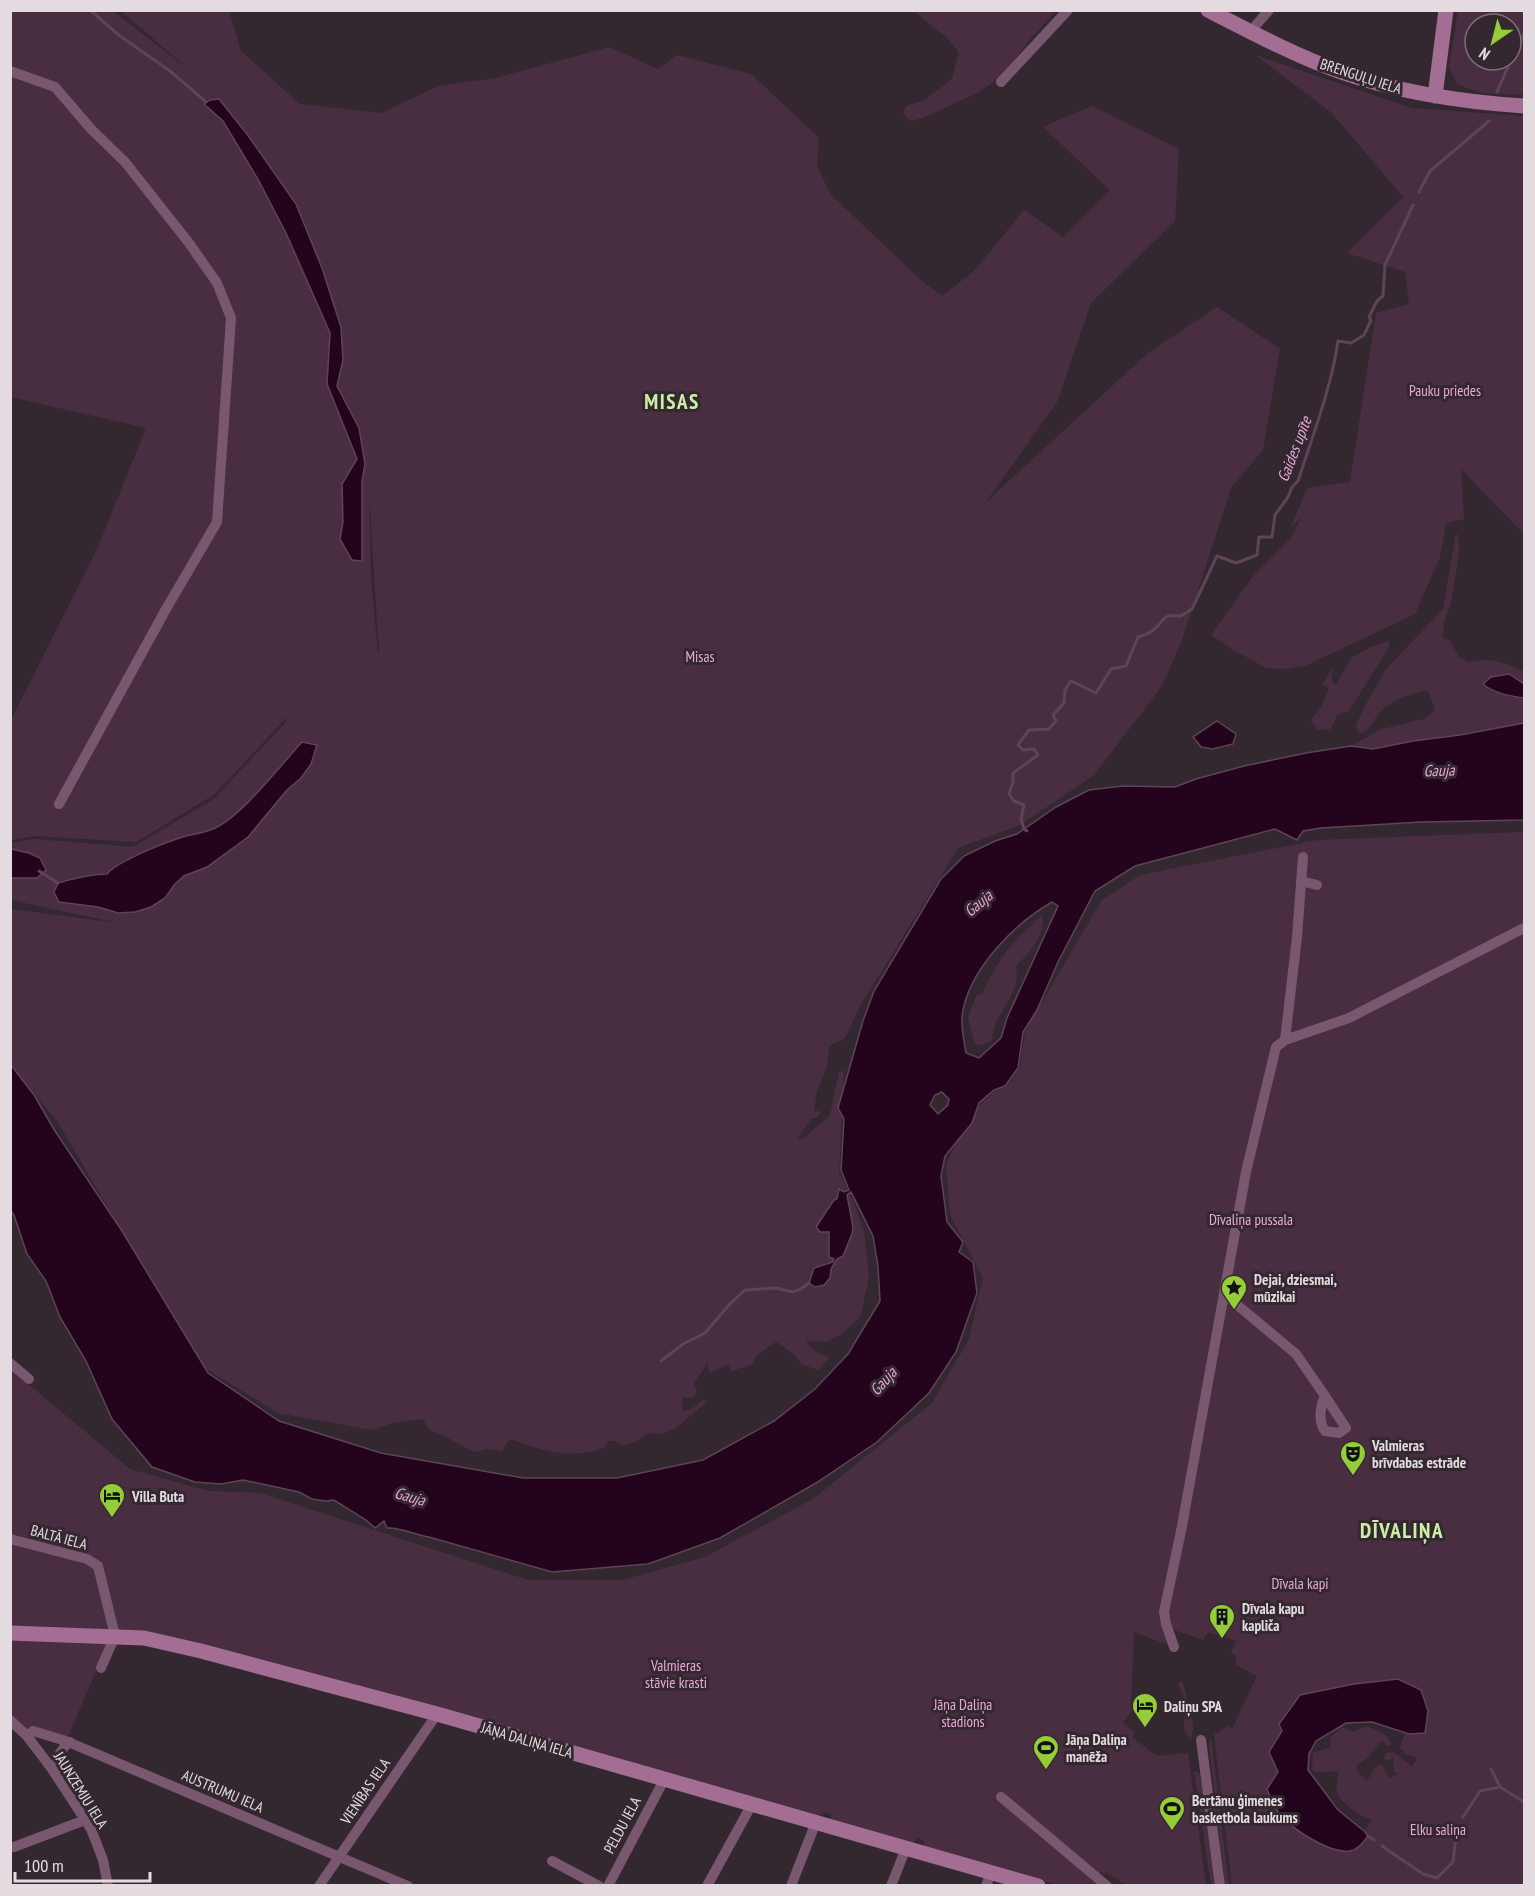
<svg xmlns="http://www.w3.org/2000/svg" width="1535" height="1896" font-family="'PT Sans Narrow',sans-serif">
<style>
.green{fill:#492e41;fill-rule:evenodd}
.water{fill:#23041c;stroke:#5d4457;stroke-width:1.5;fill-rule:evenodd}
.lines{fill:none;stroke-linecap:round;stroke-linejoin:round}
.stream{stroke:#5d4457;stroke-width:3}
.street{stroke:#79576e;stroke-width:10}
.secondary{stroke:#a46e94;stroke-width:15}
.labels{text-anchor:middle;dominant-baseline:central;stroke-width:6;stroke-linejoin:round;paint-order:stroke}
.street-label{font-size:15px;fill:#e3dbe0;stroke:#342830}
.park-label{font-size:15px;fill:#eaa9d6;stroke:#342830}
.poi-label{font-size:15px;font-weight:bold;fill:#e3dbe0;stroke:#342830;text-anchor:start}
.water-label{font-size:16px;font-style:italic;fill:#e8a7d4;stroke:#342830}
.district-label{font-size:21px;font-weight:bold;letter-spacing:1.5px;fill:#cdeea6;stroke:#342830}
</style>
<rect width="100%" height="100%" fill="#342830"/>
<path class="green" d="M 11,11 L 113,11 L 193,73 L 121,11 L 229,11 L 241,51 L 300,104 L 382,113 L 438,86 L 496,78 L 609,47 L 658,69 L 677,55 L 751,74 L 819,138 L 817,165 L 830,194 L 922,281 L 942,296 L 974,271 L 1024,210 L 1063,237 L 1110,190 L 1043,127 L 1092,106 L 1179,149 L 1175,221 L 1091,303 L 1057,402 L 986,502 L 1148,353 L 1217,307 L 1280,349 L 1263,450 L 1231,488 L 1181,643 L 1162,686 L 1094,775 L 1020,825 L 958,848 L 860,1006 L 845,1038 L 829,1046 L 827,1067 L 817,1091 L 814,1110 L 821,1112 L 817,1117 L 811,1119 L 797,1140 L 803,1139 L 830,1115 L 839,1072 L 844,1071 L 839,1173 L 853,1201 L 864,1231 L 869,1276 L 861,1316 L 841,1335 L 825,1342 L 806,1341 L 812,1349 L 829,1358 L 818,1370 L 801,1364 L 794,1354 L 776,1342 L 758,1354 L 751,1365 L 731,1371 L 728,1364 L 710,1373 L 707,1364 L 694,1383 L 697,1393 L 692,1398 L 683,1397 L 682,1412 L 693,1408 L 703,1400 L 708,1401 L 676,1428 L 662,1434 L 649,1433 L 637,1441 L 622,1446 L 615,1441 L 608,1441 L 604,1448 C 566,1460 546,1451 510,1439 L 502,1451 L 486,1449 L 476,1452 C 459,1446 447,1435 429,1430 L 423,1419 L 392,1423 L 372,1430 L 278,1413 L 205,1368 L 156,1289 L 57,1121 L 11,1066 L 11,909 L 118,923 L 11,900 L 11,878 L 37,878 L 46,870 C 38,855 26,852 11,849 L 11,843 L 34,839 L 133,847 L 214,799 L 286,722 L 287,717 L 215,794 L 136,842 L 34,836 L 11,840 L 11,720 L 98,547 L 146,428 L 11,397 ZM 219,100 L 247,134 L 296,204 L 343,360 L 337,386 C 344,399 353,413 358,427 C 373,467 354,502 340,539 L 343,522 L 342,484 L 357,459 L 327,384 L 330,333 L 286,233 L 259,181 L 223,121 ZM 369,493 L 379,653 L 378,654 L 371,579 ZM 301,778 L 287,790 L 248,837 L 207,867 L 184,876 L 175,884 L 165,899 L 151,907 L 135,912 L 118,913 L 98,907 L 69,904 L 73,879 C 85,878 95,874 107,874 L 191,835 C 210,834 222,822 237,812 C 257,799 280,789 301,778 Z
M 914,11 L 1056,11 L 1030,39 L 1005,74 L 977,93 L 923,118 L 910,121 L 903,113 L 906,106 L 925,100 L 952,79 L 959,52 L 948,39 Z
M 1458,11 L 1524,11 L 1524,95 L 1481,93 L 1457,84 L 1449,67 ZM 1475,24 L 1511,24 L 1511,60 L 1475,60 Z
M 1255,55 L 1412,108 L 1524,116 L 1524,534 L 1461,469 L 1464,519 L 1446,523 L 1440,557 L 1415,614 L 1307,665 L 1285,669 L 1266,668 L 1232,649 L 1211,635 L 1254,575 L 1291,538 L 1301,518 L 1291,527 L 1307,488 L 1350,482 L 1376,313 L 1409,304 L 1405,272 L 1347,253 L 1403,197 L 1332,113 Z
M 1456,533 L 1459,539 L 1459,552 L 1451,604 L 1444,621 L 1443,638 L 1451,641 L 1458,656 L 1468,662 C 1492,658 1503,661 1524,672 L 1524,723 L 1460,735 L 1413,741 L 1373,749 L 1351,746 L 1379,730 L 1424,719 L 1435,710 L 1428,691 C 1416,691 1390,701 1381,711 C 1372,721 1372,729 1359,734 L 1356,725 L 1366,704 L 1386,669 L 1443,609 Z
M 1389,641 L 1389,647 L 1349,711 L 1337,715 L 1331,729 L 1318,730 L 1311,720 L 1321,708 L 1329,688 L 1322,685 L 1332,668 L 1332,682 L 1336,685 L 1351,658 L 1371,647 Z
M 1524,832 L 1524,1885 L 1232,1885 L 1214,1735 L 1227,1726 L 1232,1729 L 1257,1676 L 1236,1665 L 1236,1656 L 1231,1653 L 1236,1641 L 1208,1632 L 1203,1640 L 1171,1629 L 1166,1644 L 1134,1632 L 1131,1706 L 1134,1709 L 1123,1722 L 1135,1732 L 1132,1737 L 1157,1756 L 1188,1753 L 1206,1885 L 1125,1885 L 1106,1872 L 1104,1874 L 1101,1872 L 1094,1879 L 1103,1885 L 1058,1885 L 925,1848 L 923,1840 L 916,1838 L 914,1842 L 908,1843 L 832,1822 L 830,1814 L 825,1812 L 820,1816 L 437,1714 L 111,1636 L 66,1741 L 27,1736 L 10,1720 L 10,1369 L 130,1469 L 208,1491 L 260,1493 L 528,1580 L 622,1580 L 705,1557 L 813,1499 L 932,1403 L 969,1339 L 983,1278 L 950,1215 L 946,1164 L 971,1114 L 994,1092 L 1006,1087 L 1020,1068 L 1025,1031 L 1102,900 L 1140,875 L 1318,840 ZM 1398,1679 L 1409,1734 L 1405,1733 L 1400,1748 L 1405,1754 L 1417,1758 L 1412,1767 L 1394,1752 L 1386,1753 L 1384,1759 L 1388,1761 L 1393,1757 L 1394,1771 L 1398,1774 L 1389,1778 L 1381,1763 L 1375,1767 L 1367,1781 L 1359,1773 L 1356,1765 C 1372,1756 1371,1753 1382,1740 L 1387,1746 L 1392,1744 L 1387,1736 L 1367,1726 L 1352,1732 L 1342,1727 L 1330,1738 L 1331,1747 L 1313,1753 L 1312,1769 L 1315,1772 L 1339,1771 C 1338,1778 1335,1789 1338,1795 C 1341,1802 1364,1819 1372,1820 L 1364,1831 L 1368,1836 L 1267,1789 L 1278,1772 L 1274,1741 L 1282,1731 L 1300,1695 L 1354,1684 Z
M 1042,915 C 1047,935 1028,954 1016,966 C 1021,989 1003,1005 995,1025 C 993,1030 993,1035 992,1040 L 981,1045 L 975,1044 L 968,1017 L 977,994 L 982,995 C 994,963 1016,938 1042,915 Z
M 1182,1681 C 1186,1696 1199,1728 1190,1740 L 1184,1728 L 1185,1701 L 1178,1684 Z
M 1211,1737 L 1229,1885 L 1225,1885 L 1209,1745 Z
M 1194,1771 L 1199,1773 L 1202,1785 L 1216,1885 L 1211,1885 Z"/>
<path class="water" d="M 219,99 L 247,134 L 296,204 L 322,268 L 341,327 L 343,360 L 337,386 L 359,428 L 365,464 L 362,481 L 362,561 L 352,560 L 340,539 L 343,522 L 342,484 L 357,459 L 327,384 L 330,333 L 286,233 L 259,181 L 223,121 L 204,104 L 210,100 Z
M 1509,674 L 1524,684 L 1524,698 C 1510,696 1495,694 1483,684 L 1491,677 Z
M 1217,721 L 1236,734 L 1233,744 L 1213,749 L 1201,747 L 1193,737 Z
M 1524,723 L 1524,820 L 1421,822 L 1321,828 L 1303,831 L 1297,840 L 1275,829 L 1135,866 L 1095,891 L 1058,962 L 1037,1010 L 1023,1032 L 1018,1068 L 1005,1086 L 994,1090 L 979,1103 L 972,1123 L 945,1156 L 941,1176 L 947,1222 L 963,1242 L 959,1252 L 973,1262 L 977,1293 L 956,1352 L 929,1393 L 877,1442 L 816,1483 L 720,1538 L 648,1564 L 552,1572 L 429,1537 C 415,1535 401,1527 387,1528 L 384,1521 L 375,1528 L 366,1520 L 334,1500 L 325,1501 L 312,1499 L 299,1492 L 243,1480 L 221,1484 L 195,1482 L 152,1467 L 112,1419 L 86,1361 L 60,1317 L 46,1281 L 27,1254 L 14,1215 L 11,1211 L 11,1065 L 34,1095 L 55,1131 L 122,1231 L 208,1373 L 279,1421 L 381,1453 L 523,1478 L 617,1478 L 703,1460 L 774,1421 L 815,1389 L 848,1354 L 880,1301 L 878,1266 L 873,1236 L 851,1192 L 847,1195 L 853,1227 L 852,1234 L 843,1256 L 837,1259 L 831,1269 L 830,1278 L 824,1285 L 815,1287 L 809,1283 L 814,1268 L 833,1262 L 834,1259 L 829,1257 L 829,1232 L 820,1232 L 816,1227 L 834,1200 L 837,1199 L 839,1189 L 844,1192 L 849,1190 L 841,1170 L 844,1119 L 838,1108 L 863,1021 L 874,991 L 941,879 L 964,856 L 995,841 L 1017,834 L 1056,807 L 1089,790 L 1123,786 L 1175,787 L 1196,779 L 1244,766 L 1306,753 L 1351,746 L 1373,749 L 1413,741 L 1460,735 ZM 1052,902 L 1058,906 L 1007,1018 L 1001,1038 L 979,1058 L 966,1053 C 964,1042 961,1028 962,1016 C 968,970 1014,924 1052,902 ZM 942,1092 L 949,1099 L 948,1105 L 938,1114 L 930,1105 L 935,1095 Z
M 302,742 L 317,745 L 311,764 L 301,778 L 287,790 L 248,837 L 207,867 L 184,876 L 175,884 L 165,898 L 151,907 L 135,912 L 118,913 L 98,907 L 59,902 L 54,892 L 58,883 C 72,879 93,874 107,874 C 117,861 173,839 190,835 C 200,833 208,832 217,827 C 244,813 280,766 302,742 Z
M 11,849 L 29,853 L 40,858 L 46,870 L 37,878 L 11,878 Z
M 1398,1679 L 1421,1690 L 1428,1711 L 1425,1733 L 1409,1734 L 1372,1722 L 1346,1723 L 1316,1741 L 1309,1754 L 1308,1770 L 1338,1810 L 1364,1831 L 1368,1836 C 1363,1842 1358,1850 1350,1851 C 1330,1854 1287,1827 1277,1810 C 1273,1804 1270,1796 1267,1789 L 1278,1772 L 1269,1752 L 1282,1731 L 1279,1724 L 1300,1695 L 1354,1684 Z"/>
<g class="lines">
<path class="stream" d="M 90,10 L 120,36 L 170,71 L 206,102
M 1511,60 L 1524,34
M 1497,92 L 1511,60
M 1419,192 L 1430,171 L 1489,121
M 1027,831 L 1024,829 L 1021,819 L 1024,805 L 1014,801 L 1009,794 L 1013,782 L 1013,773 L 1038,755 L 1034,749 L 1023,750 L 1018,745 L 1029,730 L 1049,729 L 1056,721 L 1053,715 L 1064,703 L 1065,690 L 1071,681 L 1096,693 L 1111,669 L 1126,666 L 1138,637 C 1143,635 1148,634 1152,631 C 1166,621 1160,613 1181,616 L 1192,609 L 1217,556 L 1236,563 L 1257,555 L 1259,537 L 1272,537 L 1275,515 L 1288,497 L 1292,487 L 1298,481 C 1313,434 1331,389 1338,341 L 1351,343 L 1364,335 L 1371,320 L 1369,317 L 1377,301 L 1383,296 L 1385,265 L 1413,205
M 39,871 L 58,883
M 661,1361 L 683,1344 L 705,1333 L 730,1304 L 745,1290 L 776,1288 L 793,1292 L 801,1289 L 809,1283
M 1491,1769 L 1500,1787 L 1524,1802
M 1463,1817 L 1480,1791 L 1500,1787
M 1368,1836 L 1374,1840
M 1382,1846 L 1423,1874 L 1437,1878 L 1453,1862 L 1455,1844 L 1461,1828"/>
<path class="street" d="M 1250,32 L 1269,10
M 10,71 L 55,87 L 91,129 L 125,162 L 189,243 L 217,283 L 231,318 L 217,522 L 166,609 L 59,804
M 1001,82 L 1068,10
M 1301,881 L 1317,885
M 1285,1040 L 1297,937 L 1303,857
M 1224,1294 L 1296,1354 L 1323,1393 L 1325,1396 L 1346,1428 L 1339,1433 L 1325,1431 C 1318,1421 1320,1407 1325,1396
M 10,1363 L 29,1379
M 10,1539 L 87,1559 L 98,1566 L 115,1636 L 101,1668
M 1174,1647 L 1166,1624 L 1164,1612 L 1182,1526 L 1246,1172 L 1276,1047 L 1285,1040 L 1349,1018 L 1524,928
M 10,1720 L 27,1736 L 52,1769 L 91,1829 L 103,1860 L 108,1886
M 27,1736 L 33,1731 L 66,1741 L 408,1886
M 1201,1740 L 1220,1886
M 55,1773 C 56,1760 59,1750 70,1742
M 1001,1797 L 1107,1886
M 14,1847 L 85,1820
M 552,1861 L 599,1886
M 319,1886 L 437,1714
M 608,1886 L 664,1780
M 707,1886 L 752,1804
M 791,1886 L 816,1822
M 891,1886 L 906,1848
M 986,1886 L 991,1872"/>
<path class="secondary" d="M 1208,10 C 1251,32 1296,56 1341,72 C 1400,93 1463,102 1524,106
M 1435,96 L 1446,10
M 10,1633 L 144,1638 L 201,1651 L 437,1714 L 1038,1886"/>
</g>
<defs>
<symbol id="sight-pin" viewBox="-11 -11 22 30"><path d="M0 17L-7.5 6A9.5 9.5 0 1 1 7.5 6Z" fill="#95cc3a" stroke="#342830"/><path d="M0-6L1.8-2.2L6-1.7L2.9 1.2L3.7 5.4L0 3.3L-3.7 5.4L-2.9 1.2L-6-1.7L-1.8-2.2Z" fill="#111"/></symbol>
<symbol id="theatre-pin" viewBox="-11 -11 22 30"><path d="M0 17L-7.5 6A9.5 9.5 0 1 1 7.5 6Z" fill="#95cc3a" stroke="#342830"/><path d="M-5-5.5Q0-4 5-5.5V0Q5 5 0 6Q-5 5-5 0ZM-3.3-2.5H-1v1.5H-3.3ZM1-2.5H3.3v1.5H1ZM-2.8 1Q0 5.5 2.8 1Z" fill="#111"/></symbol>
<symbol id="hotel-pin" viewBox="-11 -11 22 30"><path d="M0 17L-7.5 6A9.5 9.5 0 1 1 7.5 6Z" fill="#95cc3a" stroke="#342830"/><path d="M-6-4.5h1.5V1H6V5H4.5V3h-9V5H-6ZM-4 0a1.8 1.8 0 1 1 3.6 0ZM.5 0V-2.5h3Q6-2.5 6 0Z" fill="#111"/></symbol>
<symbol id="building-pin" viewBox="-11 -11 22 30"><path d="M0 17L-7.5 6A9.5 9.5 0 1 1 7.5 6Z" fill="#95cc3a" stroke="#342830"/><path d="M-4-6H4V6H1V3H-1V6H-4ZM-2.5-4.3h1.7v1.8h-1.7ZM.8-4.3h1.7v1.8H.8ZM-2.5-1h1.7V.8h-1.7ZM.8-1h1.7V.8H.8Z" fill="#111"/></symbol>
<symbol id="stadium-pin" viewBox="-11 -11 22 30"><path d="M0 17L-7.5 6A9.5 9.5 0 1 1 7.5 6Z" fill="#95cc3a" stroke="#342830"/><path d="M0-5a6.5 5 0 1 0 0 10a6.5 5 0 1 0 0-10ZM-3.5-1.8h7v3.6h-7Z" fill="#111"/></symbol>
</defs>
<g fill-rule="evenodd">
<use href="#sight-pin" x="1219" y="1273" width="30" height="40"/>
<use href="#theatre-pin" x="1338" y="1439" width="30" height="40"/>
<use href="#hotel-pin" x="97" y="1481" width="30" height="40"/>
<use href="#building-pin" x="1207" y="1602" width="30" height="40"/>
<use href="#hotel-pin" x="1130" y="1691" width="30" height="40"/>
<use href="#stadium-pin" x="1031" y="1733" width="30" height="40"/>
<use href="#stadium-pin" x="1157" y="1794" width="30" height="40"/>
</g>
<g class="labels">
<g class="street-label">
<text transform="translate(1361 76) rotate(18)">BRENGUĻU IELA</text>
<text transform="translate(59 1537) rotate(15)">BALTĀ IELA</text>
<text transform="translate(527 1740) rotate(16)">JĀŅA DALIŅA IELA</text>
<text transform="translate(81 1790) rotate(58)">JAUNZEMJU IELA</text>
<text transform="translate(223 1791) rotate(23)">AUSTRUMU IELA</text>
<text transform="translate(365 1791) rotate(-56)">VIENĪBAS IELA</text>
<text transform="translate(622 1825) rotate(-62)">PELDU IELA</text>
</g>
<g class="park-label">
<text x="1445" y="390">Pauku priedes</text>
<text x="700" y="656">Misas</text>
<text x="1251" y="1219">Dīvaliņa pussala</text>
<text x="1300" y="1583">Dīvala kapi</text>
<text x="676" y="1665">Valmieras<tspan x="676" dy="17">stāvie krasti</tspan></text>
<text x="963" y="1704">Jāņa Daliņa<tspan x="963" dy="17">stadions</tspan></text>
<text x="1438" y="1829">Elku saliņa</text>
</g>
<g class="poi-label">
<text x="1254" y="1279">Dejai, dziesmai,<tspan x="1254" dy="17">mūzikai</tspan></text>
<text x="1372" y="1445">Valmieras<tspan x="1372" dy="17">brīvdabas estrāde</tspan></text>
<text x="132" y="1496">Villa Buta</text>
<text x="1242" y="1608">Dīvala kapu<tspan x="1242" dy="17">kapliča</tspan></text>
<text x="1164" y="1706">Daliņu SPA</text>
<text x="1066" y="1739">Jāņa Daliņa<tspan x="1066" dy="17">manēža</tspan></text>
<text x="1192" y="1800">Bertānu ģimenes<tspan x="1192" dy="17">basketbola laukums</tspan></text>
</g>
<g class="water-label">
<text transform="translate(1294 449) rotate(-69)">Gaides upīte</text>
<text transform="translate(1439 770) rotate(-2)">Gauja</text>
<text transform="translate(978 903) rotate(-40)">Gauja</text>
<text transform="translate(883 1381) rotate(-48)">Gauja</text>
<text transform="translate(410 1496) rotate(16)">Gauja</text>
</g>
<g class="district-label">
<text x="672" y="401">MISAS</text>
<text x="1402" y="1530">DĪVALIŅA</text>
</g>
</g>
<rect width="1535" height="1896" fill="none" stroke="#e3dbe0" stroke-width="24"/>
<g transform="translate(1493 42) rotate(215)"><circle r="28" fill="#342830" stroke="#7a7076" stroke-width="1.5"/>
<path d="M0-4.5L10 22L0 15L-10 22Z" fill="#95cc3a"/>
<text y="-9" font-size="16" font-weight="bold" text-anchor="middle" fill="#e3dbe0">N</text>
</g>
<path d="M15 1872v9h135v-9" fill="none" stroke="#e3dbe0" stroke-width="3"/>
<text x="24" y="1872" font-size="18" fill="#e3dbe0" stroke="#342830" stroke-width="4.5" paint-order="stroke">100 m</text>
</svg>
